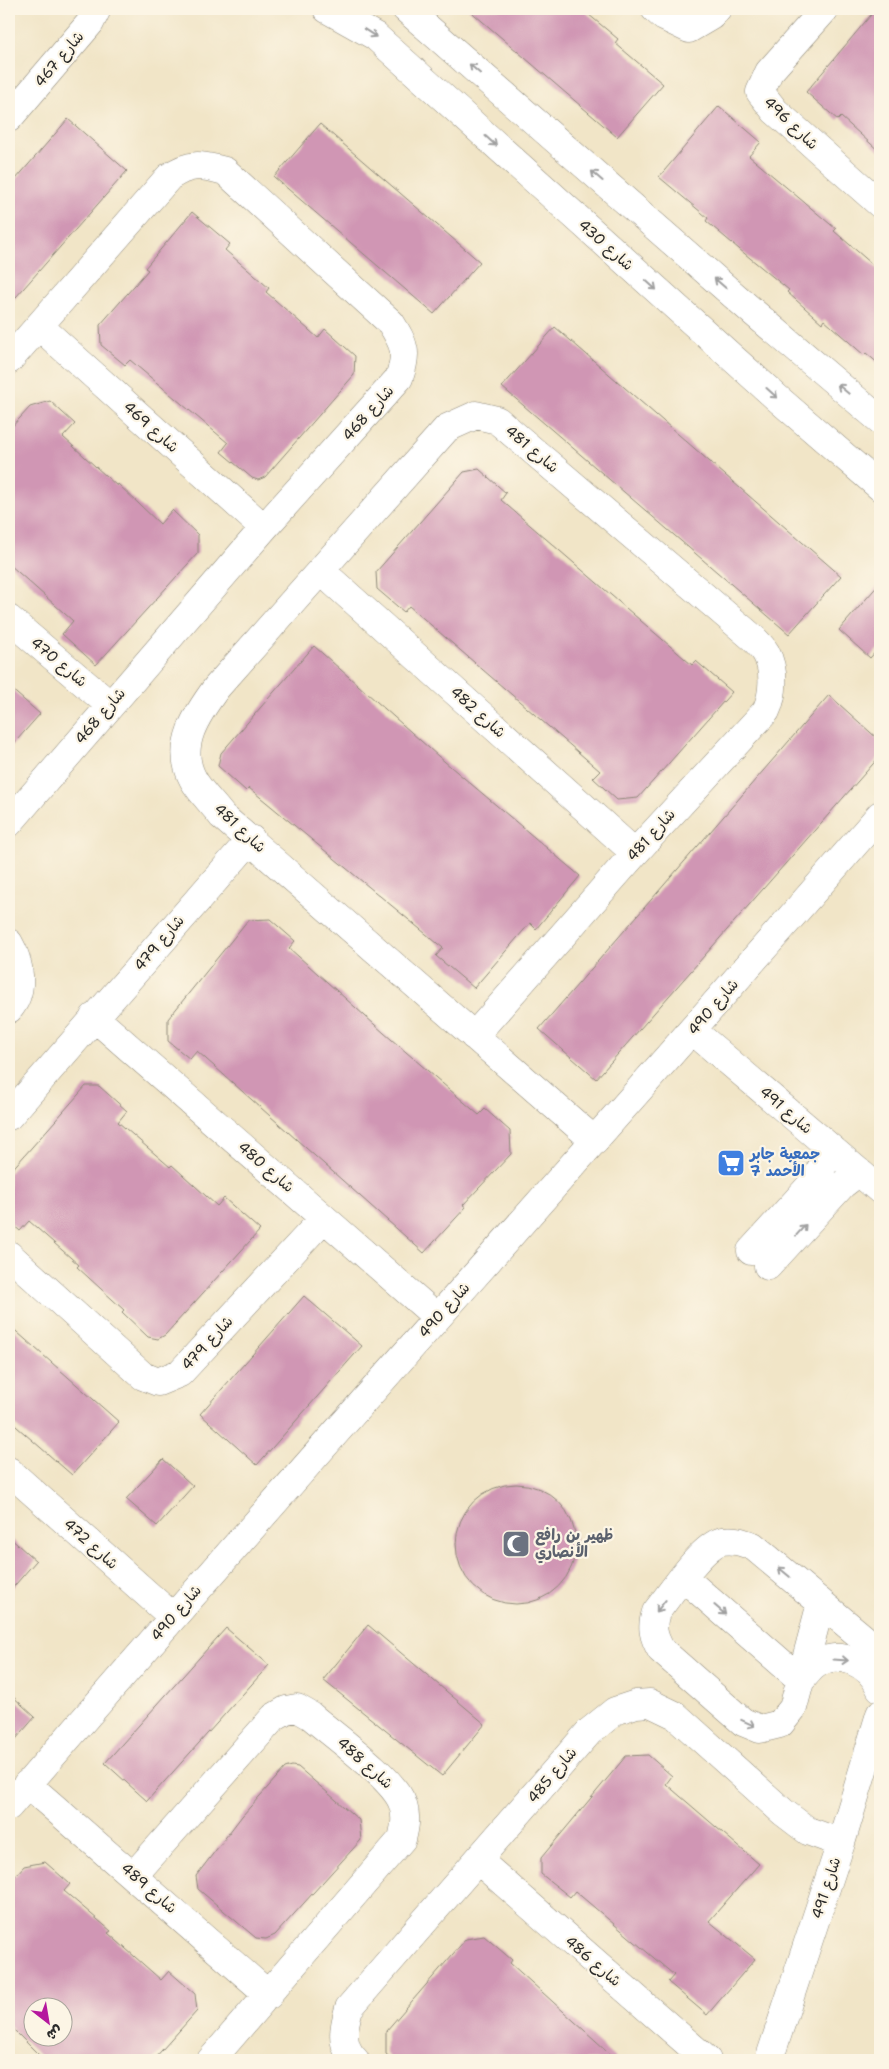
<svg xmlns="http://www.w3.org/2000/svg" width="889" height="2069" font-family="'Shantell Sans','Playpen Sans Arabic',sans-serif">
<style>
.building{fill:#d096b4;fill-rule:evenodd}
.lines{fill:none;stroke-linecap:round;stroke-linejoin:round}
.minor-casing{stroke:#8e8879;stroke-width:29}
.minor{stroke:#fff;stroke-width:28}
.oneway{stroke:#a0a0a0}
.labels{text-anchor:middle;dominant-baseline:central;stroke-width:4.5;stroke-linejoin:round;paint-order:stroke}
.street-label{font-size:15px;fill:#2b2b2b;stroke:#fcf5e5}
.shop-label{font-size:15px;font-weight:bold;fill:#366cbe;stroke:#fcf5e5;text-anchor:start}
.worship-label{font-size:15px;font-weight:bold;fill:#5b616d;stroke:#fcf5e5;text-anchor:start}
</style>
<rect width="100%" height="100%" fill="#fcf5e5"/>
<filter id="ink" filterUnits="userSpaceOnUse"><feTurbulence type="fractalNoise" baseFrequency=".02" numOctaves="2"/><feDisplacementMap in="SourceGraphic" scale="10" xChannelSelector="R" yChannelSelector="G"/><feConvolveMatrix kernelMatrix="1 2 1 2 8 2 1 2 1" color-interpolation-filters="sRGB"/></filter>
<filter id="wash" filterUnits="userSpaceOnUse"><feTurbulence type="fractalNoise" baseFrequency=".0096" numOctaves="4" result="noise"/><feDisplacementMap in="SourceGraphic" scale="20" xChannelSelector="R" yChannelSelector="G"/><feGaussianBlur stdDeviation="1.12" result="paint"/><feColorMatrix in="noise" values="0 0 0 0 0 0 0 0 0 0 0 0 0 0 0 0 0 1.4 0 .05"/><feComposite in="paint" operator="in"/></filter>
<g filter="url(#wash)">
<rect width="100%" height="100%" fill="#f1e5c7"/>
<g id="blocks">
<path class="building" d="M 468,9 L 582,9 L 618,39 L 615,43 L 663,84 L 617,137 Z
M 876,9 L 880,9 L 880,152 L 841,117 L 838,120 L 806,92 Z
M 719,106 L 761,142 L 749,156 L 836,229 L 834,231 L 880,271 L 880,365 L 866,353 L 864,355 L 824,320 L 822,323 L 787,292 L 789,290 L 739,249 L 706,221 L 708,218 L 659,177 Z
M 68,119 L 127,171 L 9,305 L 9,187 Z
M 320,124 L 480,262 L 434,314 L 274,177 Z
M 192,212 L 230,244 L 225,250 L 269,288 L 266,292 L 318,338 L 325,329 L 355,356 L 354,375 L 265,477 L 258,480 L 252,478 L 221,452 L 228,443 L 130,360 L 125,365 L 101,345 L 100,325 L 148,270 L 145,268 Z
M 555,327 L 841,576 L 789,634 L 502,387 Z
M 50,401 L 75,424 L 63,437 L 117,486 L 118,484 L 160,524 L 172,510 L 198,535 L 198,553 L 96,665 L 62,634 L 73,621 L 9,564 L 9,430 L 30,407 Z
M 479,469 L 506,493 L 501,500 L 692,665 L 696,661 L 732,692 L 638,798 L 617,800 L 593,778 L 600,771 L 409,606 L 404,612 L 377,589 L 376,572 L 464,472 Z
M 880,583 L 880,647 L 870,658 L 839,630 Z
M 314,646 L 438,756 L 580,876 L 536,929 L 530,923 L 474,988 L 436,956 L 443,948 L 249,788 L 246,791 L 218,766 L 221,753 Z
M 9,687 L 40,714 L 9,749 Z
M 829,695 L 880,741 L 880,756 L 596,1079 L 539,1029 Z
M 270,919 L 295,941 L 289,948 L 384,1033 L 479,1115 L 485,1109 L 510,1131 L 511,1154 L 463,1205 L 466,1207 L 424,1253 L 197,1051 L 190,1059 L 168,1041 L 168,1019 L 248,920 Z
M 86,1086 L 99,1086 L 127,1111 L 118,1122 L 170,1167 L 172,1165 L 217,1206 L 224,1198 L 260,1230 L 165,1335 L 158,1339 L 148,1337 L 122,1312 L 124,1310 L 77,1267 L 79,1265 L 29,1221 L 20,1231 L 9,1221 L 9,1173 Z
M 304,1296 L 362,1346 L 257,1465 L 200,1414 Z
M 9,1325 L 119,1422 L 72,1475 L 9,1420 Z
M 163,1459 L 193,1486 L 157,1526 L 126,1499 Z
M456 1544a60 60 0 1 1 120 0a60 60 0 1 1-120 0Z
M 9,1537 L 36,1561 L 9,1592 Z
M 368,1625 L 485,1724 L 442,1776 L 323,1680 Z
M 226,1628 L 269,1665 L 147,1801 L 105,1763 Z
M 9,1693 L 35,1717 L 9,1747 Z
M 648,1755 L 672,1776 L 666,1784 L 759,1864 L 709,1921 L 755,1959 L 707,2015 L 668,1982 L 674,1975 L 575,1891 L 570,1897 L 541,1874 L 541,1858 L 626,1756 Z
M 292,1766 L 298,1767 L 359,1820 L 361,1840 L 275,1935 L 266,1939 L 256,1938 L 198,1889 L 196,1876 L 242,1816 L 285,1768 Z
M 45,1862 L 70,1884 L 64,1891 L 111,1931 L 108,1933 L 161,1980 L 169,1971 L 195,1994 L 197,2011 L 153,2060 L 44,2060 L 9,2025 L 9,1883 L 24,1866 ZM 32,2006 L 62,2006 L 62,2036 L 32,2036 Z
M 484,1936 L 512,1960 L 510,1963 L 617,2060 L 393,2060 L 386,2054 L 386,2031 L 466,1939 Z"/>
</g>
</g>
<g filter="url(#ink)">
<use href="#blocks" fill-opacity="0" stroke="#8e8879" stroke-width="1"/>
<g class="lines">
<defs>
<path id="minor" d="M 327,9 L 375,36 L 776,397 L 880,487
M 406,9 L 753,312 L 880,420
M 655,9 L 664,17 L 689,29 L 711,16 L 717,9
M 825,9 L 769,72 L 760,92 L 775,111 L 880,204
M 9,118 L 90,23 L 97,9
M 39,326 L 264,528
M 9,360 L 169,177 C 191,162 201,165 225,171 L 391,323 C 405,346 408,352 399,378 L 264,528 L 9,823
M 321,571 L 635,853
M 9,619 L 110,705
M 9,943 C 20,962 25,991 9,1009
M 94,1017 L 437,1317
M 693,1031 L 880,1190
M 474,1036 L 635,853 L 766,711 C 774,694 775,670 766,653 C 763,648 757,642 753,638 L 497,420 L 476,415 L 447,428 L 217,687 C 197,714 175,746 193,779 C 200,792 213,804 222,816 L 595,1141
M 9,1116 L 251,839
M 751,1251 L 809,1187 L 833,1150
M 9,1255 L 143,1376 L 158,1382 L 180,1373 L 324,1218
M 768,1266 L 842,1185 L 859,1172
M 9,1471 L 173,1617
M 684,1578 L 801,1680 C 805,1676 809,1670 814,1666 C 838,1647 870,1664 880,1688
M 821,1603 L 793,1708 L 780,1724 L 760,1729 L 743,1722 L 661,1650 C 653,1636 651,1627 656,1612 C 671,1594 701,1546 722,1541 C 734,1539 742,1542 753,1546 L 880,1652
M 27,1784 L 269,1995
M 9,1806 C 296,1473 592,1147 880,815
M 479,1861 L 707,2060
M 134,1875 L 274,1717 L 286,1710 L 297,1708 L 311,1716 C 333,1735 396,1780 403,1805 C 407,1817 405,1827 402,1839 L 211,2060
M 355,2060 C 339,2045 344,2026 349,2008 L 589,1732 L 615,1711 L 636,1704 L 650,1703 L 675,1715 L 783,1812 L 808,1831 L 841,1843
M 769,2060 L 841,1843 L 880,1714"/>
</defs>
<use href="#minor" class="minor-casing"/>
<use href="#minor" class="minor"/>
</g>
<defs><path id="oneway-shaft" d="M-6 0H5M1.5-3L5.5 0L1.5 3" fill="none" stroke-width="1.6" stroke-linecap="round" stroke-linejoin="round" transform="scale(1.25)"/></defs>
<g class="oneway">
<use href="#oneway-shaft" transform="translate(370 33) rotate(33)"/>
<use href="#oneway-shaft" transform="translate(475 69) rotate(-139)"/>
<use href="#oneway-shaft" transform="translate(491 141) rotate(42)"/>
<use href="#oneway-shaft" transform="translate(597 176) rotate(-139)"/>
<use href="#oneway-shaft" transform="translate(720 283) rotate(-139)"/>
<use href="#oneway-shaft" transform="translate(651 285) rotate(42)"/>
<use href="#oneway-shaft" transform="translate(843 389) rotate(-140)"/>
<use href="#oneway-shaft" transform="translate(772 393) rotate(42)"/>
<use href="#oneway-shaft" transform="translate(801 1230) rotate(-48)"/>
<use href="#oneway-shaft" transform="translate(784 1572) rotate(-140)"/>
<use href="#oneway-shaft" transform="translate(661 1606) rotate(128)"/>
<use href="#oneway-shaft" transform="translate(720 1610) rotate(41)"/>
<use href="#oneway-shaft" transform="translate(841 1660) rotate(4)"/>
<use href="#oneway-shaft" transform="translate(748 1723) rotate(25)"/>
</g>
</g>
<defs>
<symbol id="supermarket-square" viewBox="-11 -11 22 22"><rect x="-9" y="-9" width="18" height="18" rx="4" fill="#3f7fe0" stroke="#fcf5e5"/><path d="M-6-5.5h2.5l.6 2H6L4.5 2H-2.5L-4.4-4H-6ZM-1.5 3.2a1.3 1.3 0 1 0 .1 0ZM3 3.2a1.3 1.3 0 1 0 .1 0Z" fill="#fff"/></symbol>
<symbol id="mosque-square" viewBox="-11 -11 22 22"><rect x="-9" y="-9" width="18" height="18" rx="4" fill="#6b7280" stroke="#fcf5e5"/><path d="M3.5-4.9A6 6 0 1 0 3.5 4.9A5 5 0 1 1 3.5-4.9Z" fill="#fff"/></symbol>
</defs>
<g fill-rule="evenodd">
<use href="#supermarket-square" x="715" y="1147" width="32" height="32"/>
<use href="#mosque-square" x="500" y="1528" width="32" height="32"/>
</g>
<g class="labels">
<g class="street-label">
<text transform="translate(59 59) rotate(-50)">شارع 467</text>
<text transform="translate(791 123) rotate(44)">شارع 496</text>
<text transform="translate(606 245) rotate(42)">شارع 430</text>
<text transform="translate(368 413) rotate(-48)">شارع 468</text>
<text transform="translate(151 427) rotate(42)">شارع 469</text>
<text transform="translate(532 449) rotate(40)">شارع 481</text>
<text transform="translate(59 662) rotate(40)">شارع 470</text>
<text transform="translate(478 712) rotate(42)">شارع 482</text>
<text transform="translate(100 716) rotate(-49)">شارع 468</text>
<text transform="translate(240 828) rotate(43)">شارع 481</text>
<text transform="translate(651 835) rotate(-48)">شارع 481</text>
<text transform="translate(159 943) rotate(-49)">شارع 479</text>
<text transform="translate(713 1007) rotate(-49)">شارع 490</text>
<text transform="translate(786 1110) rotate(41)">شارع 491</text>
<text transform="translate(266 1167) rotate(41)">شارع 480</text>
<text transform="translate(444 1310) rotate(-48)">شارع 490</text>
<text transform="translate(207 1343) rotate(-47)">شارع 479</text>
<text transform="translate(91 1544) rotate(42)">شارع 472</text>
<text transform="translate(176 1613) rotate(-49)">شارع 490</text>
<text transform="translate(365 1763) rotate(42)">شارع 488</text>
<text transform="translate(552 1775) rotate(-50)">شارع 485</text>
<text transform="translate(149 1888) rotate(41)">شارع 489</text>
<text transform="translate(826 1888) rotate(-72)">شارع 491</text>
<text transform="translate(593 1961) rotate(41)">شارع 486</text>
</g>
<g class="shop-label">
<text x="750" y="1154">جمعية جابر<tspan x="750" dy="17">الأحمد 7</tspan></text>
</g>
<g class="worship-label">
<text x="535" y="1535">ظهير بن رافع<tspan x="535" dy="17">الأنصاري</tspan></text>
</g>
</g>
<rect width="889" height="2069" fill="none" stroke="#fcf5e5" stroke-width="30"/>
<g transform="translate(48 2022) rotate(149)"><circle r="24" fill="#fcf5e5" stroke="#a8a49b"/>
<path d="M0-4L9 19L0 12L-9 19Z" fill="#b5179e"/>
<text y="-8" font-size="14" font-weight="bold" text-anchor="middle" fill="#2b2b2b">ش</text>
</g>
</svg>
